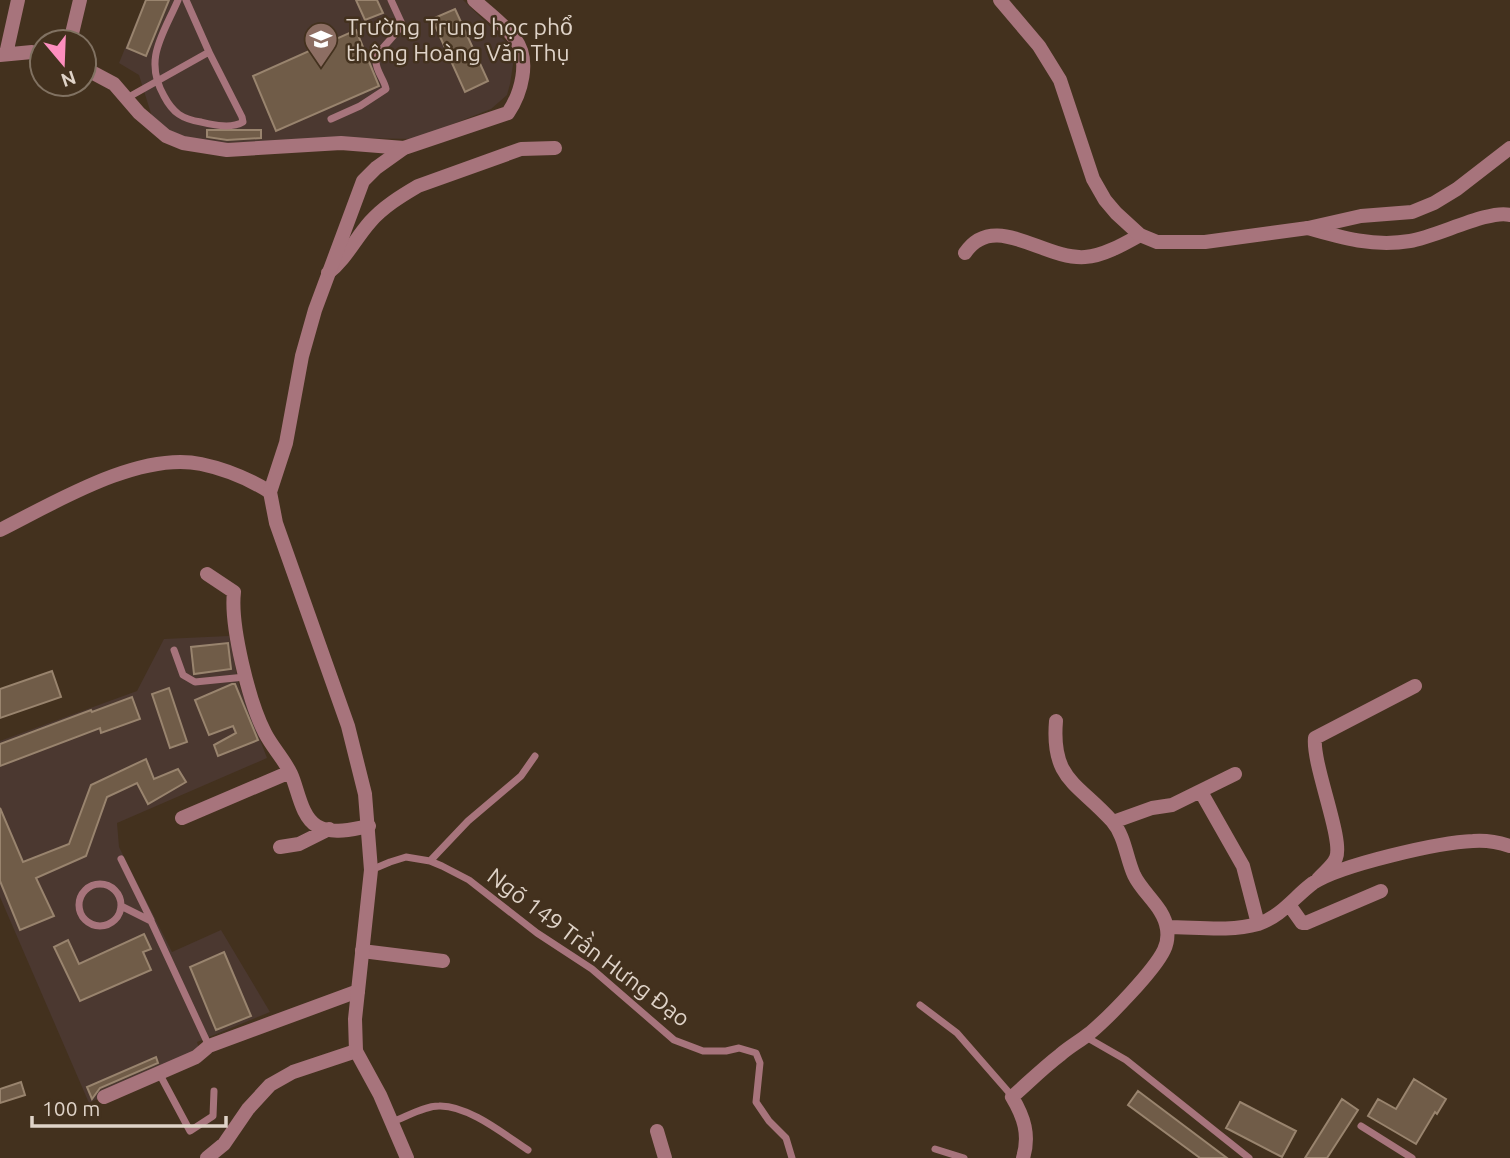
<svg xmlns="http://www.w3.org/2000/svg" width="1510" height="1158" font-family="Ubuntu,sans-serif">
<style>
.education{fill:#4b3830}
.building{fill:#705c48;stroke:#99846e;stroke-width:2}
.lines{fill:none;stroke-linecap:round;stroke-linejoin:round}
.service{stroke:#a7747c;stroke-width:7}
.minor{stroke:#a7747c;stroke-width:14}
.tertiary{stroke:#a7747c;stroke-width:14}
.labels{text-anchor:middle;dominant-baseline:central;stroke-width:5;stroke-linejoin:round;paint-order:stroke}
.poi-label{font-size:23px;fill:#dfd3c8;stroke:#43311e;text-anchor:start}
.street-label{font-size:23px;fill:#dfd3c8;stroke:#43311e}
</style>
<rect width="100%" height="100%" fill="#43311e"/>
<path class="education" d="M 145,0 L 463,0 L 509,45 L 514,58 L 510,84 L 507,95 L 491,109 L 415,139 L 352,138 L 199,144 L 178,136 L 153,120 L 139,75 L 119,63 Z
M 229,636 L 239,685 L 267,758 L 117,823 L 119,847 L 172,952 L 221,930 L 270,1012 L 197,1042 L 200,1052 L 89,1103 L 0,897 L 0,741 L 137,691 L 164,639 Z"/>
<path class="building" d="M 146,0 L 169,0 L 146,56 L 127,48 Z
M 356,0 L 377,0 L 383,13 L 365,20 Z
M 455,9 L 488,81 L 465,92 L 432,19 Z
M 356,30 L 379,86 L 276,131 L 253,76 Z
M 207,130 L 261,130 L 261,138 L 227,140 L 207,137 Z
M 228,643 L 231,669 L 194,674 L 191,647 Z
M 52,671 L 61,697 L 0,718 L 0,689 Z
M 232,684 L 235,684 L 258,740 L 218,756 L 214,745 L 236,733 L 233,726 L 209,735 L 195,700 Z
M 169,688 L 187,742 L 170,748 L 152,694 Z
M 132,697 L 140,719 L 101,733 L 100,728 L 0,766 L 0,744 L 91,710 L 92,712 Z
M 146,759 L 154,779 L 178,769 L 186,782 L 148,804 L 137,783 L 107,797 L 86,856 L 36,878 L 54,916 L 20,930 L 0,881 L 0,808 L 23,862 L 69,844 L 91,785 Z
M 144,934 L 151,949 L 143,952 L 151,970 L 80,1001 L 54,947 L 68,940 L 79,964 Z
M 224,952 L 251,1016 L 216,1030 L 190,967 Z
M 156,1057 L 158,1063 L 100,1088 L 92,1099 L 87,1087 Z
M 1414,1079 L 1446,1099 L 1437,1114 L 1435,1112 L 1416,1144 L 1368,1116 L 1378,1099 L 1396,1109 Z
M 21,1082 L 25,1095 L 0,1103 L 0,1089 Z
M 1138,1091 L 1227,1158 L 1200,1158 L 1128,1105 Z
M 1342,1099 L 1358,1110 L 1327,1158 L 1305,1158 Z
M 1240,1102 L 1296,1131 L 1282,1157 L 1226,1128 Z"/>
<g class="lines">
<path class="service" d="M 178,0 C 163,35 143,59 164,96 C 173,113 182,119 201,122 C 214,125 231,129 243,122 L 242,117 L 209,52
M 127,98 L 209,52 L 186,0
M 331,119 L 360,106 L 386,89 C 385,81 376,71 376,62 C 375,51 397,36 402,24 L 391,0
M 174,650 L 183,675 L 195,682 L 245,677
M 121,859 L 151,920
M 430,861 L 468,821 L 521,776 L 535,756
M 371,870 L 390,862 L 406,857 L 430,861 L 442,866 L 469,880 L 537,933 L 592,969 L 674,1040 L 703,1051 L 726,1051 L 739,1048 L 756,1053 L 760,1063 L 756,1102 L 769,1121 L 786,1138 L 792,1158
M79 905a21 21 0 1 1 42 0a21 21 0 1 1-42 0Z
M 121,906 L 151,921 L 209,1046
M 920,1005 L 957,1033 L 1012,1096
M 1086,1037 L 1126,1060 L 1249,1158
M 159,1073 L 190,1131 L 213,1116 L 214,1091
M 392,1122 C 406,1117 424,1106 439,1106 C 468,1105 505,1135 528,1150
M 1361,1126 L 1412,1158
M 935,1149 L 964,1158"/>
<path class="minor" d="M 70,42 L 80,0
M 6,54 L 18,0
M 0,55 L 32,52 L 42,54
M 84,68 L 114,84 L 139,113 L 166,136 L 183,143 L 227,150 L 341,143 L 404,148
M 1308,228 C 1342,238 1374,247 1410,241 C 1436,237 1490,209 1510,215
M 965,253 C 994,210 1043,260 1085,257 C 1103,256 1124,244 1140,235
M 328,273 C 346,259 355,239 370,222 C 383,207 401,196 418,186 L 521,149 L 555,148
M 0,530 C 54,503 139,451 201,464 C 225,469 249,479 270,492
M 207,574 L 234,592 C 230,625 249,702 265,733 C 272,747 284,759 291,774 C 298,789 301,817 317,826 C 333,835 352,829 369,826
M 1201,792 L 1243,866 L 1258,924
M 182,818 L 290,772
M 1113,822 L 1152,808 L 1172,805 L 1235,774
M 280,847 L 299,844 L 329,829
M 1318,879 C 1324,872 1333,866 1336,858 C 1344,840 1312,764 1315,738 L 1415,686
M 1290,906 L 1302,923 L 1306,923 L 1381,891
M 1167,927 C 1196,927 1230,932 1258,924 C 1282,916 1294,897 1313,883 C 1340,865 1440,842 1473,841 C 1486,840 1498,842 1510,846
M 362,951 L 443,961
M 104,1097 L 196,1057 L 209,1046 L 358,991
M 657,1131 L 665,1158
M 207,1158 L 224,1144 L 248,1109 L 270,1085 L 293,1072 L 356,1051
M 1023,1158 C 1030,1135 1024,1117 1012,1097 C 1028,1083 1043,1068 1060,1055 C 1069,1047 1080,1041 1090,1033 C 1109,1017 1154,971 1164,950 C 1167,944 1168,936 1167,929 C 1164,907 1143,894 1134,875 C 1126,857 1125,836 1112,821 C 1078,783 1051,780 1056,721"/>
<path class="tertiary" d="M 1000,0 L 1039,46 L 1060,80 L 1093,179 L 1105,200 L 1116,213 L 1140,235 L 1157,242 L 1205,242 L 1308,228 L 1361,216 L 1412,212 L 1434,203 L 1457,189 L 1510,148
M 407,1158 L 380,1095 L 356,1051 L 355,1019 L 371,870 L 365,794 L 348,726 L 276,523 L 270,492 L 286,443 L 302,356 L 315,310 L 363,181 L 376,168 L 404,148 L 508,113 C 521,94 531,60 515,39 C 505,25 487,12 474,0"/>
</g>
<defs>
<symbol id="school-pin" viewBox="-11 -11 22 30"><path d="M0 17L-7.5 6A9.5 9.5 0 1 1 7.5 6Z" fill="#8d6e63" stroke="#43311e"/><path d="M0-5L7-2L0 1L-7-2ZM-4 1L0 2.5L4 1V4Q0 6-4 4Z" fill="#fff"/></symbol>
</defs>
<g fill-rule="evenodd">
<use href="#school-pin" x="302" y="20" width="38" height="52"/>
</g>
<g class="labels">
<g class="poi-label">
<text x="346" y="26">Trường Trung học phổ<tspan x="346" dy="26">thông Hoàng Văn Thụ</tspan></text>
</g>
<g class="street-label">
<text transform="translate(589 947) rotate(37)">Ngõ 149 Trần Hưng Đạo</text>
</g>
</g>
<g transform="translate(63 63) rotate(161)"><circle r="33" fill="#43311e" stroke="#817262" stroke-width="2"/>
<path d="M0-5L12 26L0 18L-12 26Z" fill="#fd8ebe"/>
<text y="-10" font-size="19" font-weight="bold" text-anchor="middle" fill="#dfd3c8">N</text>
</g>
<path d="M32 1116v10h194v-10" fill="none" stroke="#dfd3c8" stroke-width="3.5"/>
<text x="42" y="1116" font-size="21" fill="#dfd3c8" stroke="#43311e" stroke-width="5" paint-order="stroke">100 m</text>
</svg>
